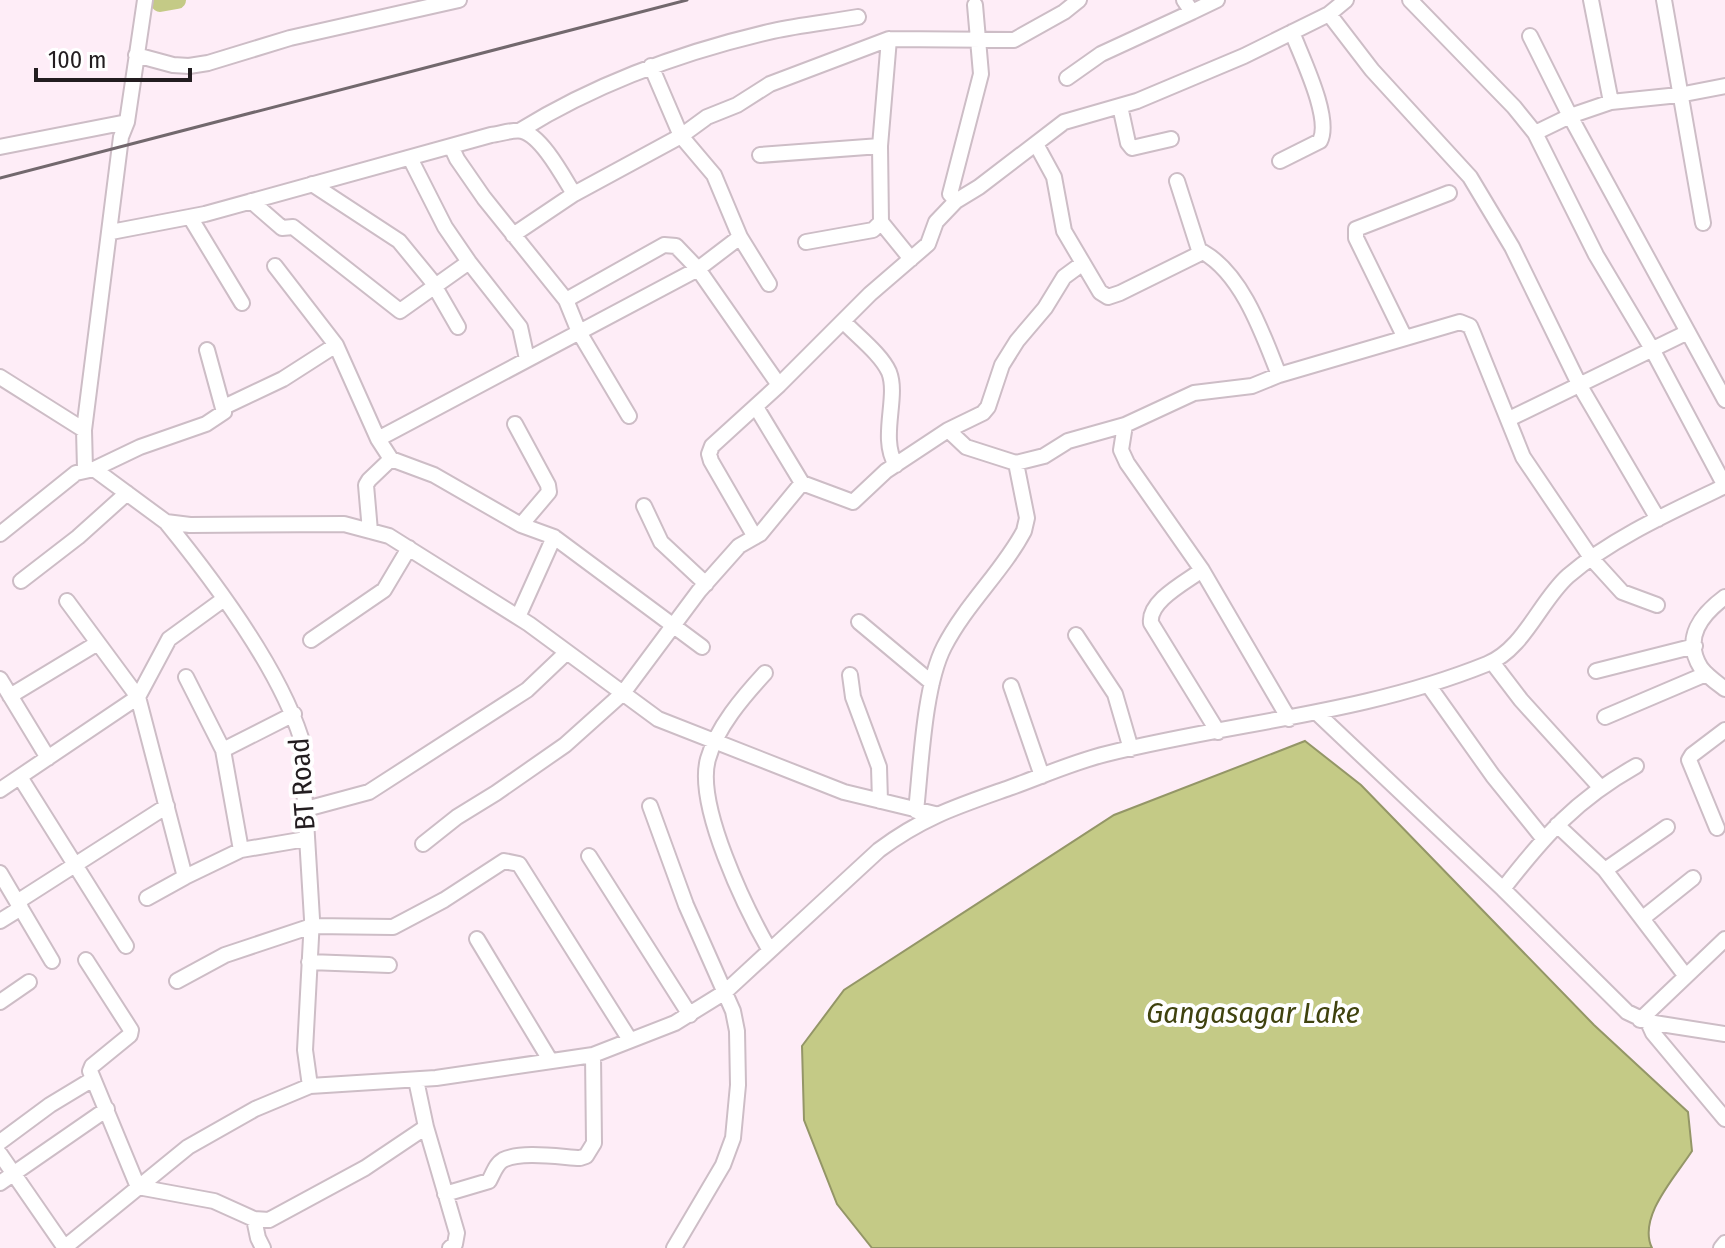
<svg xmlns="http://www.w3.org/2000/svg" width="1725" height="1248" font-family="'Fira Sans Condensed',sans-serif">
<style>
.water{fill:#c4ca86;stroke:#949667;stroke-width:2}
.lines{fill:none;stroke-linecap:round;stroke-linejoin:round}
.river{stroke:#c4ca86;stroke-width:18}
.minor-casing{stroke:#cdbdc6;stroke-width:18}
.minor{stroke:#fff;stroke-width:14}
.rail{stroke:#72686d;stroke-width:3}
.labels{text-anchor:middle;dominant-baseline:central;stroke-width:8;stroke-linejoin:round;paint-order:stroke}
.street-label{font-size:28px;fill:#231d20;stroke:#fff}
.water-label{font-size:30px;font-style:italic;fill:#3f420e;stroke:#fff}
</style>
<rect width="100%" height="100%" fill="#feedf7"/>
<path class="water" d="M 1305,741 L 1361,785 L 1594,1025 L 1688,1112 L 1692,1151 C 1676,1176 1637,1217 1652,1248 L 872,1248 L 837,1204 L 804,1120 L 802,1046 L 844,990 L 1114,815 Z"/>
<g class="lines">
<path class="river" d="M 160,3 L 177,0"/>
<defs>
<path id="minor" d="M 1184,0 L 1192,12 L 1217,0
M 1410,0 L 1514,107 L 1535,133 L 1596,255 L 1652,349 L 1725,486
M 1591,0 L 1611,102
M 1664,0 L 1703,223
M 1329,14 L 1372,70 L 1470,177 L 1512,247 L 1580,386 L 1658,519
M 1530,36 L 1570,116 L 1725,400
M 136,55 L 173,65 L 189,66 L 208,63 L 290,38 L 459,0
M 651,66 L 681,136 L 714,175 L 740,237 L 769,284
M 1067,78 L 1101,54 L 1192,12
M 1120,106 L 1128,143 L 1132,148 L 1171,139
M 521,130 C 597,83 686,51 773,31 C 800,25 830,22 858,17
M 1535,133 L 1570,116 L 1611,102 L 1679,95 L 1725,86
M 1036,144 L 1054,177 L 1064,231 L 1100,292 L 1108,297 L 1120,293 L 1203,252 C 1243,275 1263,335 1279,375
M 451,146 L 457,159 L 484,198 L 566,300 L 579,332 L 629,416
M 0,147 L 127,122
M 760,155 L 880,146
M 410,158 L 445,227 L 469,262 L 520,327 L 527,359
M 1280,161 L 1320,141 C 1332,118 1301,56 1292,32
M 1177,181 L 1200,253
M 312,184 L 399,241 L 431,280 L 458,327
M 251,201 L 282,228 L 293,227 L 400,311 L 469,262
M 956,201 L 950,194 L 981,74 L 975,5
M 190,217 L 242,303
M 881,222 L 911,259
M 111,232 L 205,214 L 491,135 C 500,134 514,129 522,131 C 542,136 564,178 574,194
M 513,235 L 574,194 L 681,136 L 707,117 L 737,105 L 770,84 L 889,39 L 1014,40 L 1064,12 L 1079,0
M 806,242 L 873,230 L 881,222 L 880,146 L 889,39
M 1083,263 L 1064,277 L 1045,308 L 1017,341 L 1002,365 L 988,407 L 983,413 L 948,430 L 966,447 L 1016,463 L 1044,456 L 1068,441 L 1125,425 L 1194,393 L 1252,386 L 1279,375 L 1460,322 L 1470,326 L 1473,333 L 1523,457 L 1592,559 L 1622,592 L 1657,605
M 275,266 L 336,345 L 378,439 L 391,459 L 434,475 L 521,525 L 554,537 L 702,647
M 566,300 L 664,245 L 676,246 L 698,269 L 779,385
M 843,321 C 857,336 881,354 889,372 C 899,397 879,438 896,465
M 1405,338 L 1356,238 L 1356,229 L 1449,193
M 0,377 L 84,430
M 224,407 L 283,379 L 336,345
M 756,407 L 802,483
M 1509,419 L 1688,332
M 515,424 L 548,485 L 549,492 L 521,525
M 1125,425 L 1121,450 L 1127,463 L 1202,570 L 1289,719
M 378,439 L 698,269 L 740,237
M 85,469 L 84,430 L 121,137 L 127,122 L 145,0
M 94,469 L 140,447 L 206,424 L 224,412 L 207,350
M 644,506 L 661,542 L 706,584
M 166,522 C 214,581 278,666 301,738 L 312,919 L 305,1050 L 310,1086
M 370,531 L 366,485 L 369,480 L 391,459
M 0,534 L 76,473 L 94,469 L 166,522 L 190,525 L 344,524 L 389,536 L 529,624 L 658,719 L 844,792 L 935,814
M 755,537 L 711,461 L 709,454 L 712,446 L 779,385 L 870,294 L 928,244 L 936,222 L 956,201 L 979,187 L 1064,122 L 1137,101 L 1244,56 L 1329,14 L 1346,0
M 1202,570 C 1186,582 1148,601 1151,623 L 1218,732
M 21,581 L 78,537 L 127,493
M 1725,597 C 1702,614 1682,638 1701,668 C 1707,676 1717,683 1725,689
M 67,601 L 138,697 L 185,877 L 241,850 L 306,839
M 518,617 L 554,537
M 859,622 L 932,683
M 1076,635 L 1115,694 L 1131,749
M 311,640 L 384,590 L 409,548
M 1492,662 L 1521,700 L 1600,787
M 1596,671 L 1695,646
M 765,673 C 743,697 717,727 708,759 C 695,805 746,909 769,949
M 850,675 L 853,697 L 879,767 L 880,801
M 186,677 L 223,750 L 241,850
M 0,679 L 48,758
M 1011,686 L 1042,776
M 1429,686 L 1493,776 L 1543,838
M 10,696 L 96,644
M 1317,713 L 1503,889 L 1627,1012 L 1648,1022 L 1725,1034
M 1605,717 L 1706,674
M 223,750 L 294,714
M 20,777 L 126,946
M 0,790 L 138,697 L 169,639 L 224,599
M 650,806 L 686,905 L 733,1011 L 737,1031 L 738,1085 L 733,1138 L 723,1165 L 674,1248
M 306,809 L 369,792 L 527,690 L 567,652
M 916,811 C 921,766 924,686 944,647 C 966,604 1003,571 1024,531 L 1027,518 L 1016,463
M 1557,825 L 1605,870 L 1685,975
M 1717,828 L 1689,760 L 1692,755 L 1725,730
M 423,844 L 457,817 L 496,793 L 565,745 L 623,693 L 699,591 L 739,546 L 760,534 L 802,483 L 853,502 L 886,471 L 948,430
M 589,856 L 690,1015
M 1605,870 L 1667,827
M 0,873 L 52,961
M 1503,889 C 1545,835 1576,800 1636,766
M 147,898 L 185,877
M 17,902 L 167,806
M 1643,918 L 1693,878
M 0,921 L 21,908
M 477,939 L 550,1060
M 86,960 L 131,1030 L 130,1035 L 92,1066 L 90,1071 L 138,1187 L 214,1201 L 254,1219 L 269,1220 L 365,1168 L 426,1127
M 309,962 L 389,965
M 177,981 L 225,955 L 312,926 L 393,927 L 444,900 L 504,861 L 519,864 L 630,1040
M 0,1002 L 29,982
M 1640,1020 L 1725,939
M 1648,1022 L 1653,1033 L 1725,1119
M 416,1080 L 426,1127 L 457,1233 L 455,1244 L 450,1248
M 0,1142 L 50,1105 L 93,1079
M 0,1154 L 65,1248
M 0,1183 L 107,1109
M 445,1194 L 489,1181 C 493,1174 496,1164 503,1160 C 520,1151 560,1157 580,1158 L 586,1156 L 594,1143 L 593,1055
M 254,1219 L 258,1238 L 263,1248
M 64,1248 L 188,1147 L 255,1109 L 310,1086 L 436,1078 L 593,1055 L 675,1023 L 725,992 L 879,850 C 923,817 958,806 1009,788 C 1040,777 1073,762 1106,754 C 1234,722 1363,714 1487,664 C 1524,649 1540,601 1568,576 C 1612,538 1673,511 1725,486
M 1721,1248 L 1725,1243"/>
</defs>
<use href="#minor" class="minor-casing"/>
<use href="#minor" class="minor"/>
<path class="rail" d="M 0,178 L 687,0"/>
</g>
<g class="labels">
<g class="street-label">
<text transform="translate(302 784) rotate(-94)">BT Road</text>
</g>
<g class="water-label">
<text x="1253" y="1013">Gangasagar Lake</text>
</g>
</g>
<path d="M36 68v12h154v-12" fill="none" stroke="#231d20" stroke-width="4"/>
<text x="48" y="68" font-size="24" fill="#231d20" stroke="#ffffff" stroke-width="6" paint-order="stroke">100 m</text>
</svg>
